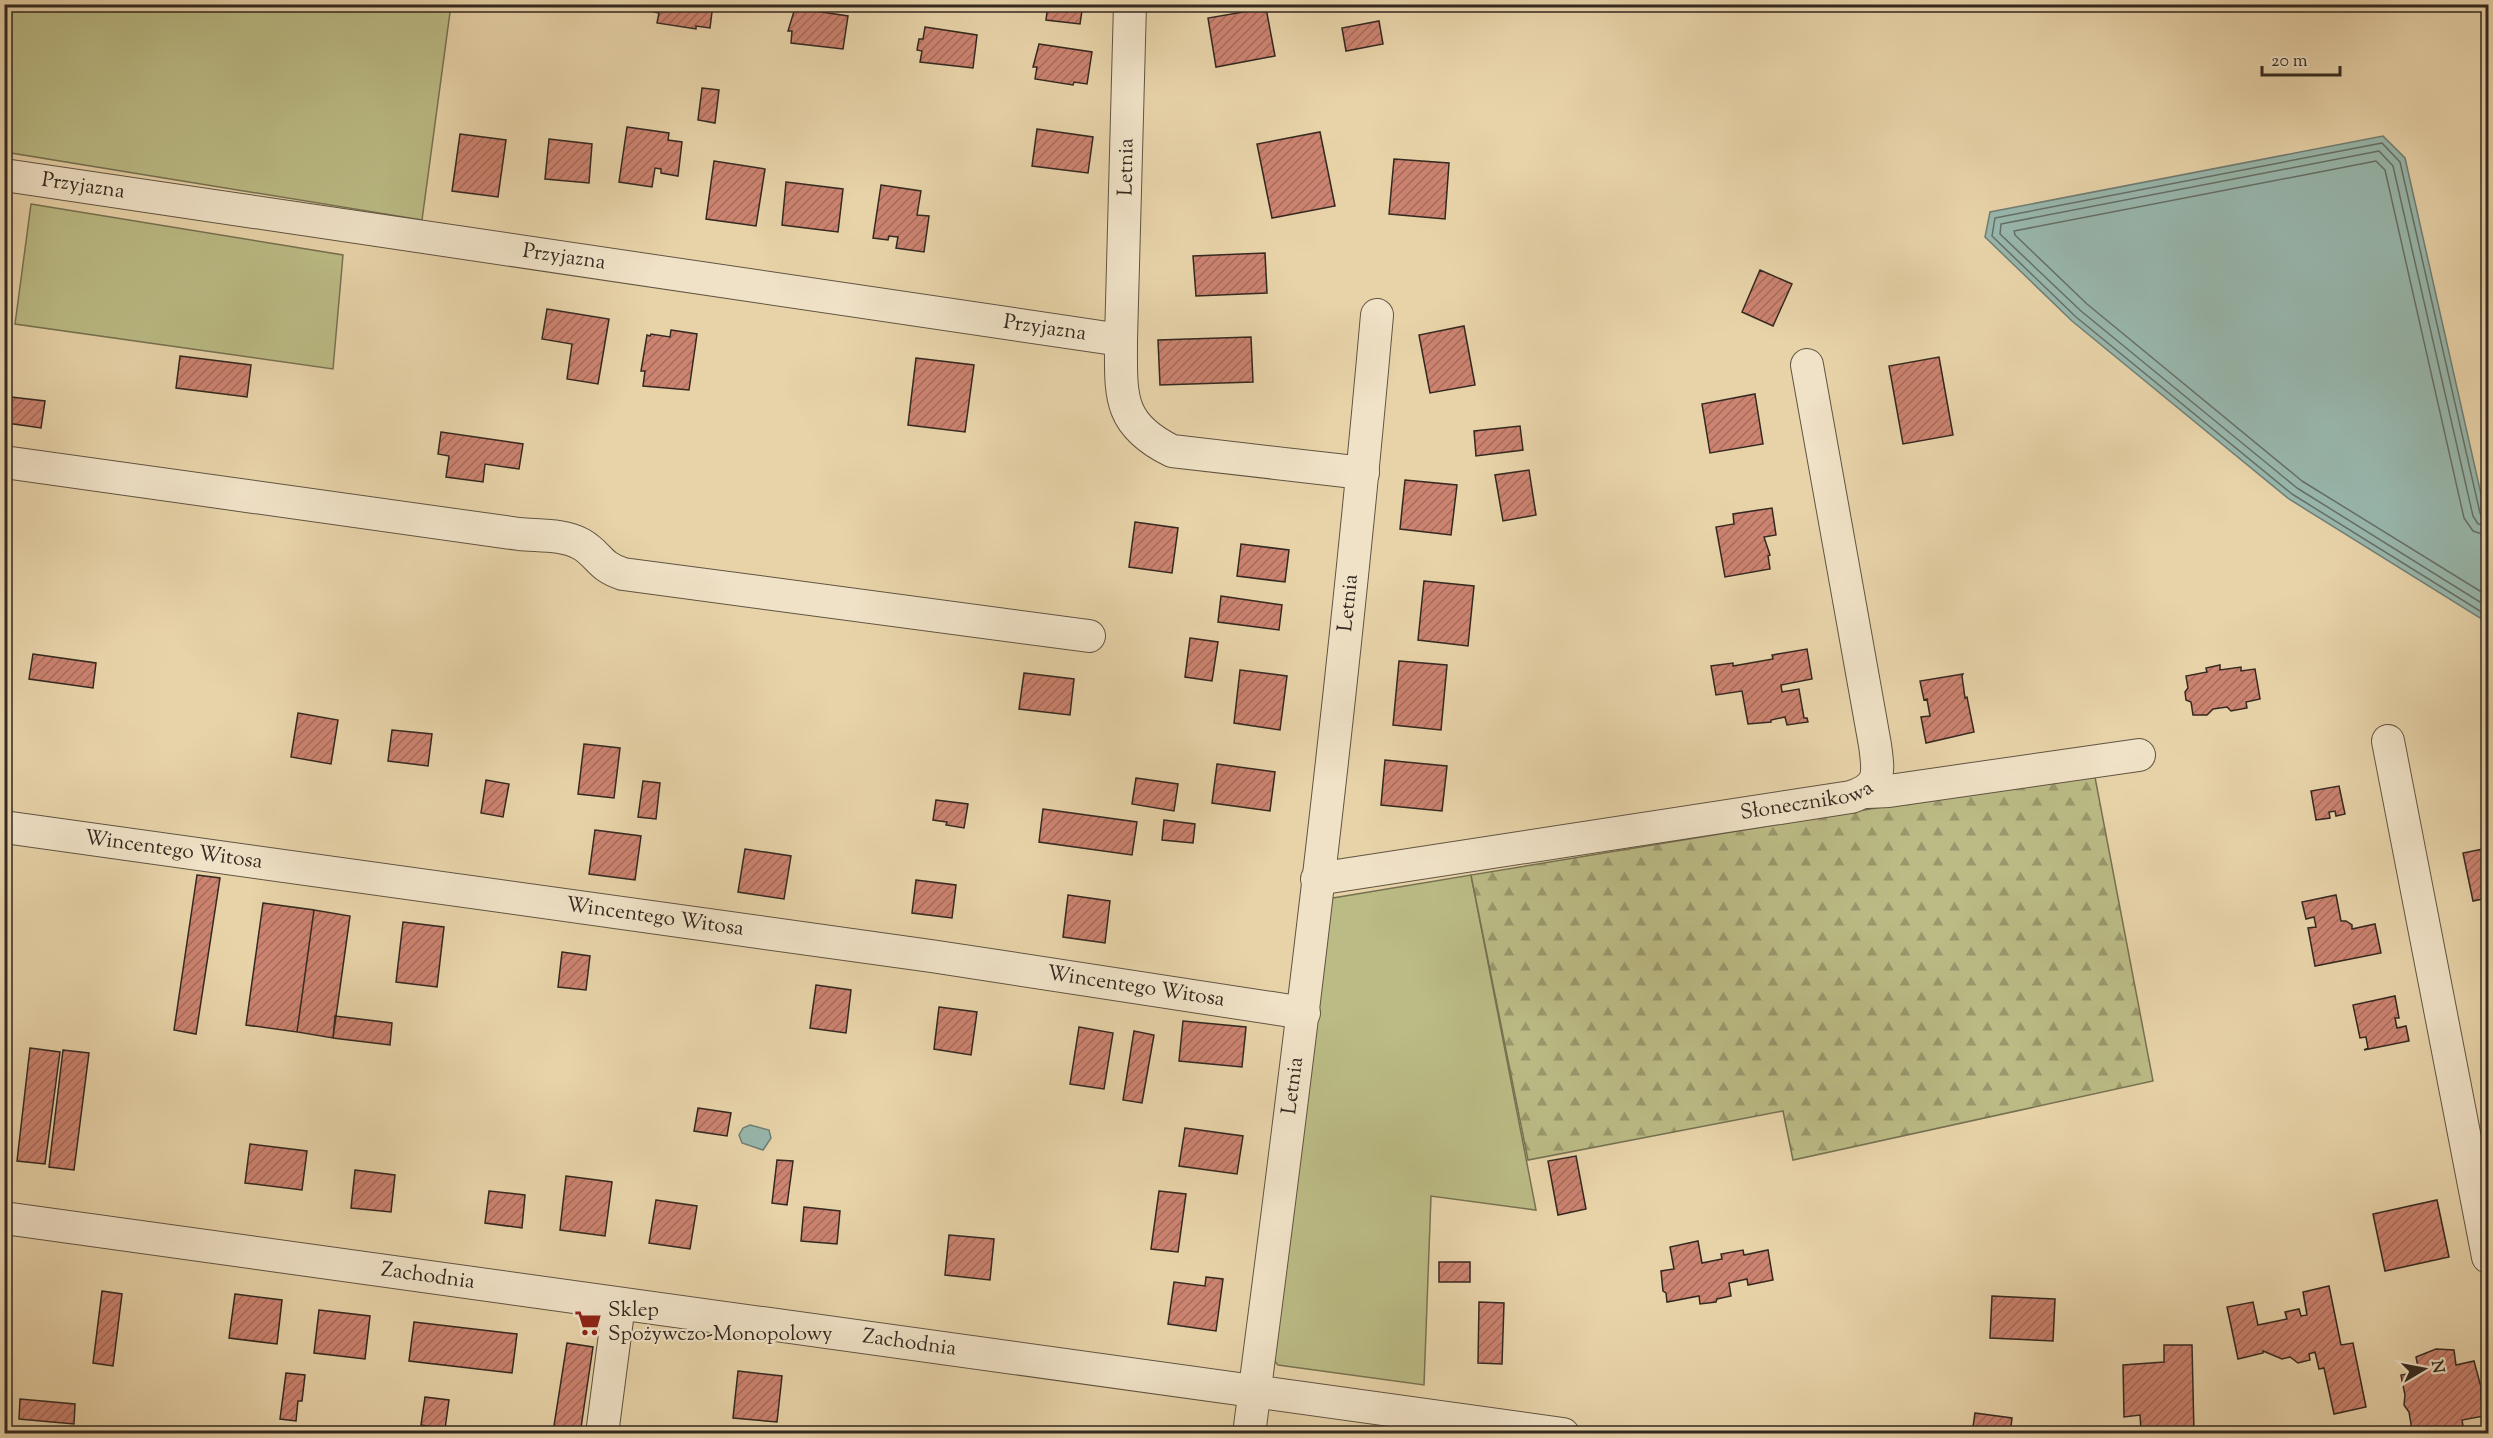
<svg xmlns="http://www.w3.org/2000/svg" width="2493" height="1438" font-family="'Sorts Mill Goudy',serif">
<style>
.green{fill:#bbbb85;stroke:#777252;stroke-width:1.5}
.forest{fill:url(#forest-firs);stroke:#777252;stroke-width:1.5}
.water{fill:#98b7ad;stroke:#707e75;stroke-width:1.5}
.lines{fill:none;stroke-linecap:round;stroke-linejoin:round}
.shore{stroke:#667066;stroke-width:1.5}
.building{fill:url(#building-hatch);stroke:#332920;stroke-width:1.5}
.minor-casing{stroke:#605442;stroke-width:34}
.minor{stroke:#f0e2c7;stroke-width:32}
.labels{text-anchor:middle;dominant-baseline:central;stroke-width:4.5;stroke-linejoin:round;paint-order:stroke}
.street-label{font-size:21px;fill:#332920;stroke:#f0e2c7}
.poi-label{font-size:21px;fill:#332920;stroke:#f0e2c7;text-anchor:start}
</style>
<defs>
<pattern id="forest-firs" width="22" height="20" patternUnits="userSpaceOnUse" patternTransform="scale(1.5)"><rect width="22" height="20" fill="#bbbb85"/><path d="M5 1l3.5 6h-7zM16 11l3.5 6h-7z" fill="#99986c"/></pattern>
<pattern id="building-hatch" width="6" height="6" patternUnits="userSpaceOnUse" patternTransform="scale(1.5)"><rect width="6" height="6" fill="#cc8370"/><path d="M-1 1l2-2M0 6l6-6M5 7l2-2" fill="none" stroke="#a66b5c"/></pattern>
</defs>
<rect width="100%" height="100%" fill="#e8d3a9"/>
<filter id="stains"><feTurbulence type="fractalNoise" baseFrequency=".00333" numOctaves="4"/><feColorMatrix values="0 0 0 0 .2 0 0 0 0 .09 0 0 0 0 .02 0 0 0 .5 -.17"/></filter>
<radialGradient id="worn" r=".72"><stop offset=".6" stop-color="#630" stop-opacity="0"/><stop offset="1" stop-color="#630" stop-opacity=".3"/></radialGradient>
<path class="green" d="M 4,5 L 451,5 L 422,220 L 5,152 Z
M 31,204 L 343,255 L 333,369 L 15,324 Z
M 1471,875 L 1536,1210 L 1431,1196 L 1424,1385 L 1278,1365 L 1272,1358 L 1327,899 Z"/>
<path class="forest" d="M 2094,772 L 2153,1081 L 1793,1160 L 1783,1111 L 1528,1160 L 1471,875 Z"/>
<path class="water" d="M 2383,136 L 2405,158 L 2488,525 L 2488,623 L 2289,499 L 2072,321 L 1985,237 L 1990,212 Z
M 750,1125 L 769,1130 L 771,1138 L 763,1150 L 742,1143 L 739,1135 L 743,1128 Z"/>
<g class="lines">
<path class="shore" d="M 2488,519 L 2483,518 L 2480,513 L 2400,162 L 2382,143 L 1995,218 L 1992,236 L 2076,317 L 2292,494 L 2488,616
M 2488,526 L 2478,524 L 2473,516 L 2393,166 L 2379,151 L 2001,224 L 2000,234 L 2081,311 L 2297,488 L 2488,607
M 2488,536 L 2473,531 L 2464,518 L 2385,170 L 2376,161 L 2014,231 L 2015,235 L 2087,304 L 2302,481 L 2488,596"/>
</g>
<path class="building" d="M 530,4 L 574,4 L 574,8 L 560,6 L 560,9 Z
M 655,4 L 713,4 L 710,28 L 696,26 L 696,29 L 657,23 L 659,13 L 654,12 Z
M 1048,4 L 1083,4 L 1080,24 L 1046,20 Z
M 795,8 L 848,16 L 843,49 L 791,43 L 792,31 L 788,31 Z
M 1266,8 L 1275,56 L 1216,67 L 1208,18 Z
M 1379,21 L 1383,44 L 1346,51 L 1342,28 Z
M 925,27 L 977,35 L 973,68 L 920,62 L 922,51 L 917,50 L 919,39 L 923,39 Z
M 1039,44 L 1092,52 L 1087,84 L 1074,82 L 1073,85 L 1035,79 L 1037,67 L 1033,67 Z
M 702,88 L 719,90 L 715,123 L 698,120 Z
M 627,127 L 669,133 L 668,140 L 682,142 L 678,176 L 661,173 L 661,169 L 655,168 L 652,187 L 619,182 Z
M 1037,129 L 1093,137 L 1088,173 L 1032,166 Z
M 1320,132 L 1335,206 L 1272,218 L 1257,144 Z
M 460,134 L 506,140 L 498,197 L 452,191 Z
M 549,139 L 592,144 L 589,183 L 545,179 Z
M 1394,159 L 1449,163 L 1445,219 L 1389,214 Z
M 714,161 L 765,169 L 756,226 L 706,219 Z
M 786,182 L 843,189 L 838,232 L 782,225 Z
M 881,185 L 921,191 L 917,215 L 929,216 L 924,252 L 896,248 L 898,237 L 889,236 L 888,240 L 873,238 Z
M 1265,253 L 1267,293 L 1196,296 L 1193,256 Z
M 1760,270 L 1792,284 L 1773,326 L 1742,312 Z
M 547,309 L 609,319 L 598,384 L 567,379 L 572,344 L 542,339 Z
M 1464,326 L 1475,385 L 1430,393 L 1419,335 Z
M 671,330 L 697,334 L 689,390 L 643,386 L 645,371 L 641,371 L 647,335 L 650,336 L 651,334 L 670,337 Z
M 1251,337 L 1253,382 L 1160,385 L 1158,340 Z
M 180,356 L 251,365 L 247,397 L 176,388 Z
M 1939,357 L 1953,435 L 1903,444 L 1889,366 Z
M 916,358 L 974,365 L 965,432 L 908,425 Z
M 1755,394 L 1763,444 L 1710,453 L 1702,404 Z
M 11,397 L 45,401 L 41,428 L 7,423 Z
M 1520,426 L 1523,450 L 1476,456 L 1474,431 Z
M 441,432 L 523,444 L 519,469 L 485,464 L 483,482 L 446,477 L 449,456 L 438,454 Z
M 1529,470 L 1536,515 L 1503,521 L 1495,475 Z
M 1405,480 L 1457,485 L 1451,535 L 1400,529 Z
M 1772,508 L 1776,535 L 1764,537 L 1770,555 L 1768,556 L 1770,569 L 1725,577 L 1716,527 L 1734,524 L 1733,514 Z
M 1135,522 L 1178,528 L 1172,573 L 1129,567 Z
M 1241,544 L 1289,550 L 1285,582 L 1237,576 Z
M 1424,581 L 1474,586 L 1468,646 L 1418,640 Z
M 1221,596 L 1282,605 L 1279,630 L 1218,622 Z
M 1190,638 L 1218,642 L 1212,681 L 1185,677 Z
M 1807,649 L 1812,679 L 1781,685 L 1782,692 L 1799,689 L 1804,718 L 1807,718 L 1808,722 L 1787,725 L 1785,717 L 1771,720 L 1771,722 L 1748,724 L 1742,691 L 1716,695 L 1711,666 L 1733,663 L 1733,666 L 1773,659 L 1772,655 Z
M 33,654 L 96,663 L 93,688 L 29,679 Z
M 1399,661 L 1447,665 L 1441,730 L 1393,725 Z
M 2220,665 L 2220,670 L 2241,667 L 2241,671 L 2255,669 L 2260,699 L 2246,702 L 2247,708 L 2231,711 L 2227,707 L 2213,709 L 2207,715 L 2193,715 L 2191,702 L 2186,700 L 2185,692 L 2188,688 L 2186,676 L 2207,672 L 2206,668 Z
M 1240,670 L 1287,676 L 1280,730 L 1234,723 Z
M 1024,673 L 1074,679 L 1070,715 L 1019,709 Z
M 1963,674 L 1962,676 L 1965,698 L 1967,697 L 1974,732 L 1926,743 L 1921,717 L 1930,716 L 1927,699 L 1924,700 L 1920,681 Z
M 298,713 L 338,720 L 331,764 L 291,757 Z
M 392,730 L 432,734 L 428,766 L 388,761 Z
M 584,744 L 620,748 L 614,798 L 578,794 Z
M 1385,760 L 1447,766 L 1442,811 L 1381,805 Z
M 1217,764 L 1275,772 L 1270,811 L 1212,803 Z
M 1136,778 L 1178,784 L 1174,811 L 1132,804 Z
M 486,780 L 509,784 L 503,817 L 481,813 Z
M 643,781 L 660,783 L 656,819 L 638,817 Z
M 2339,786 L 2345,814 L 2336,816 L 2335,811 L 2329,812 L 2330,818 L 2316,820 L 2311,791 Z
M 936,800 L 968,804 L 964,828 L 946,825 L 947,822 L 933,820 Z
M 1043,809 L 1137,822 L 1132,855 L 1039,842 Z
M 1164,820 L 1195,824 L 1193,843 L 1162,840 Z
M 595,830 L 641,836 L 635,880 L 589,874 Z
M 2488,848 L 2488,898 L 2473,901 L 2463,853 Z
M 745,849 L 791,856 L 784,899 L 738,892 Z
M 197,875 L 220,878 L 196,1034 L 174,1030 Z
M 916,880 L 956,885 L 952,918 L 912,913 Z
M 1068,895 L 1110,901 L 1105,943 L 1063,937 Z
M 2336,895 L 2341,921 L 2346,921 L 2352,925 L 2352,929 L 2375,924 L 2381,953 L 2315,966 L 2308,928 L 2316,927 L 2314,917 L 2306,919 L 2302,902 Z
M 263,903 L 314,910 L 297,1032 L 246,1025 Z
M 314,910 L 350,916 L 333,1038 L 297,1032 Z
M 403,922 L 444,927 L 437,987 L 396,982 Z
M 562,952 L 590,956 L 586,990 L 558,987 Z
M 816,985 L 851,990 L 846,1033 L 810,1028 Z
M 2395,996 L 2399,1018 L 2395,1018 L 2397,1028 L 2406,1026 L 2409,1041 L 2364,1050 L 2368,1048 L 2366,1037 L 2360,1038 L 2353,1005 Z
M 939,1007 L 977,1012 L 971,1055 L 934,1049 Z
M 335,1016 L 392,1023 L 390,1045 L 333,1038 Z
M 1183,1021 L 1246,1027 L 1242,1067 L 1179,1061 Z
M 1079,1027 L 1113,1033 L 1104,1089 L 1070,1084 Z
M 1134,1031 L 1154,1035 L 1142,1103 L 1123,1100 Z
M 30,1048 L 60,1052 L 45,1164 L 17,1161 Z
M 63,1050 L 89,1053 L 74,1170 L 49,1167 Z
M 698,1108 L 731,1113 L 727,1136 L 694,1131 Z
M 1185,1128 L 1243,1136 L 1237,1174 L 1179,1166 Z
M 250,1144 L 307,1151 L 302,1190 L 245,1183 Z
M 1576,1156 L 1586,1209 L 1558,1215 L 1548,1161 Z
M 777,1160 L 793,1161 L 787,1205 L 772,1203 Z
M 355,1170 L 395,1175 L 391,1212 L 351,1208 Z
M 566,1176 L 612,1182 L 605,1236 L 560,1230 Z
M 489,1191 L 525,1195 L 522,1228 L 485,1223 Z
M 1159,1191 L 1186,1194 L 1178,1252 L 1151,1249 Z
M 656,1200 L 697,1206 L 690,1249 L 649,1243 Z
M 2437,1200 L 2449,1257 L 2385,1271 L 2373,1214 Z
M 804,1207 L 840,1211 L 837,1244 L 801,1241 Z
M 949,1235 L 994,1239 L 990,1280 L 945,1275 Z
M 1698,1241 L 1702,1263 L 1722,1259 L 1721,1254 L 1743,1250 L 1744,1255 L 1768,1250 L 1773,1280 L 1748,1285 L 1747,1279 L 1729,1283 L 1731,1296 L 1717,1299 L 1716,1302 L 1700,1304 L 1699,1296 L 1667,1302 L 1666,1293 L 1663,1291 L 1661,1271 L 1674,1269 L 1670,1247 Z
M 1439,1262 L 1470,1262 L 1470,1282 L 1439,1282 Z
M 1206,1277 L 1223,1279 L 1216,1331 L 1168,1324 L 1174,1282 L 1205,1286 Z
M 2329,1286 L 2341,1345 L 2353,1343 L 2366,1407 L 2334,1414 L 2324,1368 L 2319,1369 L 2315,1352 L 2309,1354 L 2310,1360 L 2298,1363 L 2290,1357 L 2282,1359 L 2263,1351 L 2263,1353 L 2238,1359 L 2227,1307 L 2253,1302 L 2258,1325 L 2287,1319 L 2285,1312 L 2299,1309 L 2301,1316 L 2307,1315 L 2303,1292 Z
M 102,1291 L 122,1294 L 113,1366 L 93,1363 Z
M 235,1294 L 282,1300 L 277,1344 L 229,1338 Z
M 1992,1296 L 2055,1299 L 2053,1341 L 1990,1338 Z
M 1479,1302 L 1504,1303 L 1502,1364 L 1478,1363 Z
M 319,1310 L 370,1316 L 365,1359 L 314,1353 Z
M 414,1322 L 517,1334 L 512,1373 L 409,1361 Z
M 567,1343 L 593,1347 L 580,1434 L 553,1432 Z
M 2164,1345 L 2192,1345 L 2194,1433 L 2154,1434 L 2153,1428 L 2141,1430 L 2140,1415 L 2124,1417 L 2123,1365 L 2164,1362 Z
M 2436,1349 L 2454,1350 L 2456,1365 L 2474,1361 L 2481,1387 L 2481,1398 L 2484,1416 L 2462,1420 L 2463,1426 L 2436,1431 L 2435,1426 L 2412,1430 L 2409,1412 L 2404,1405 L 2405,1395 L 2401,1375 L 2419,1372 L 2416,1357 Z
M 738,1371 L 782,1376 L 777,1422 L 733,1418 Z
M 286,1373 L 305,1375 L 302,1401 L 298,1401 L 296,1421 L 280,1419 Z
M 425,1397 L 449,1400 L 445,1429 L 421,1425 Z
M 20,1399 L 75,1404 L 74,1424 L 19,1419 Z
M 1975,1413 L 2012,1418 L 2010,1434 L 1972,1434 Z"/>
<g class="lines">
<defs>
<g id="minor">
<path d="M 1130,4 L 1121,340 C 1121,395 1117,424 1172,451 L 1363,473"/>
<path id="s1" d="M 4,175 L 1121,340"/>
<path d="M 4,462 L 519,534 C 539,536 563,534 581,544 C 600,555 598,566 623,574 L 1089,636"/>
<path d="M 2388,741 L 2488,1257"/>
<path d="M 1867,792 L 1889,791 L 2139,755"/>
<path id="s2" d="M 4,827 L 931,956 L 1304,1013"/>
<path id="s3" d="M 1317,879 L 1851,797 C 1881,787 1879,774 1875,745 L 1807,365"/>
<path id="s4" d="M 4,1218 L 1563,1434"/>
<path d="M 602,1434 L 619,1304"/>
<path id="s5" d="M 1249,1434 C 1298,1062 1344,689 1377,315"/>
</g>
</defs>
<use href="#minor" class="minor-casing"/>
<use href="#minor" class="minor"/>
</g>
<defs>
<symbol id="supermarket-bare" viewBox="-9 -9 18 18"><path d="M-6-5.5h2.5l.6 2H6L4.5 2H-2.5L-4.4-4H-6ZM-1.5 3.2a1.3 1.3 0 1 0 .1 0ZM3 3.2a1.3 1.3 0 1 0 .1 0Z" fill="#8f2418" stroke="#f0e2c7" stroke-width="2.5" paint-order="stroke"/></symbol>
</defs>
<g fill-rule="evenodd">
<use href="#supermarket-bare" x="569" y="1304" width="38" height="38"/>
</g>
<g class="labels">
<g class="street-label">
<text transform="translate(1127 167) rotate(-89)">Letnia</text>
<text stroke="none"><textPath href="#s1" startOffset="80">Przyjazna</textPath></text>
<text stroke="none"><textPath href="#s1" startOffset="566">Przyjazna</textPath></text>
<text stroke="none"><textPath href="#s1" startOffset="1052">Przyjazna</textPath></text>
<text stroke="none"><textPath href="#s5" startOffset="837">Letnia</textPath></text>
<text stroke="none"><textPath href="#s3" startOffset="496">Słonecznikowa</textPath></text>
<text stroke="none"><textPath href="#s2" startOffset="171">Wincentego Witosa</textPath></text>
<text stroke="none"><textPath href="#s2" startOffset="657">Wincentego Witosa</textPath></text>
<text stroke="none"><textPath href="#s2" startOffset="1143">Wincentego Witosa</textPath></text>
<text stroke="none"><textPath href="#s5" startOffset="351">Letnia</textPath></text>
<text stroke="none"><textPath href="#s4" startOffset="428">Zachodnia</textPath></text>
<text stroke="none"><textPath href="#s4" startOffset="914">Zachodnia</textPath></text>
</g>
<g class="poi-label">
<text x="608" y="1311">Sklep<tspan x="608" dy="24">Spożywczo-Monopolowy</tspan></text>
</g>
</g>
<rect width="2493" height="1438" fill="none" stroke="#e8d3a9" stroke-width="24"/>
<rect x="6" y="6" width="2481" height="1426" fill="none" stroke="#332920" stroke-width="3"/>
<rect x="12" y="12" width="2469" height="1414" fill="none" stroke="#332920" stroke-width="1.5"/>
<g transform="translate(2424 1369) rotate(80)" stroke="#f0e2c7" stroke-width="4.5" paint-order="stroke">
<path d="M0-4.5L10 22L0 15L-10 22Z" fill="#332920"/>
<text y="-9" font-size="16" font-weight="bold" text-anchor="middle" fill="#332920">N</text>
</g>
<path d="M2262 66v9h78v-9" fill="none" stroke="#332920" stroke-width="3"/>
<text x="2271" y="66" font-size="18" fill="#332920" stroke="#f0e2c7" stroke-width="4.5" paint-order="stroke">20 m</text>
<rect width="100%" height="100%" filter="url(#stains)"/>
<rect width="100%" height="100%" fill="url(#worn)"/>
</svg>
